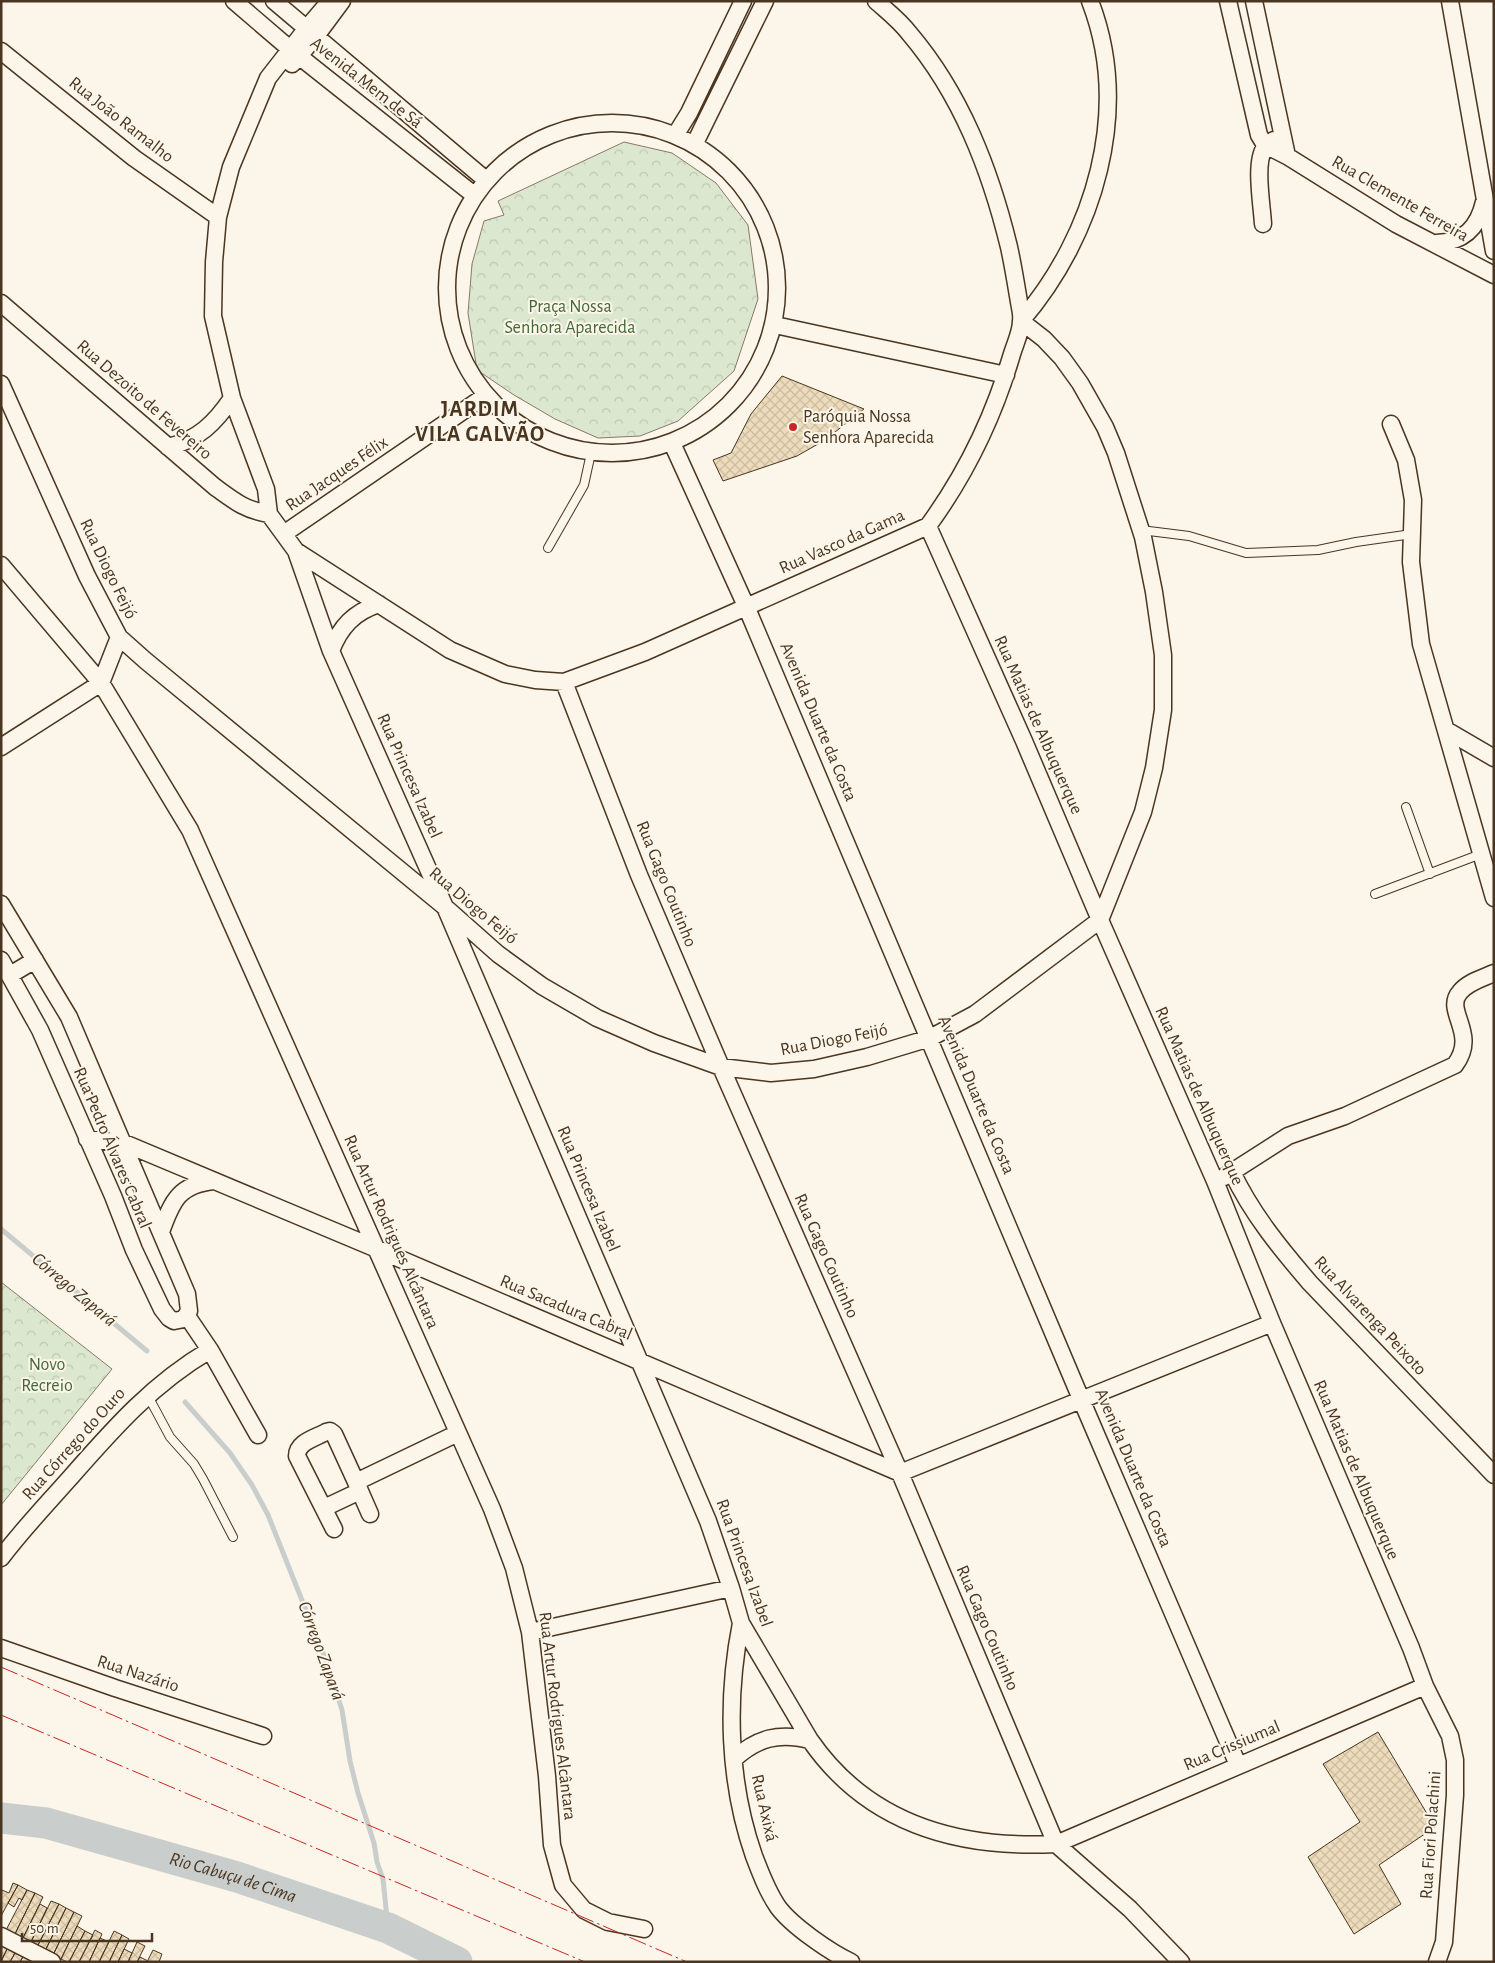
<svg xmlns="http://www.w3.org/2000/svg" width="1495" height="1963" font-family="'Alegreya Sans',sans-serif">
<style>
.park{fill:url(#park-crowns);stroke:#887966}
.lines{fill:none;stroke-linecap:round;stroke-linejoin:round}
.stream{stroke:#c9cecd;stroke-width:5}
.river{stroke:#c9cecd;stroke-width:31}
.building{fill:url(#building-cross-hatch);stroke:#4a3520}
.service-casing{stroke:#4a3520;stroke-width:10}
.minor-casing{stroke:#4a3520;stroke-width:19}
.service{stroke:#fbf6e9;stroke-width:8}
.minor{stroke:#fbf6e9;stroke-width:16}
.power{stroke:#c62828;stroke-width:1;stroke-dasharray:18 4 2.5 4;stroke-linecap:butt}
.poi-dot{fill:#c62828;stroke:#fbf6e9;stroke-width:2}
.labels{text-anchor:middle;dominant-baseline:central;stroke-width:4;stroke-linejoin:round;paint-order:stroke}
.street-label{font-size:18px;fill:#4a3520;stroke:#fbf6e9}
.park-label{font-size:18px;fill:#436837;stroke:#fbf6e9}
.poi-label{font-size:18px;fill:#4a3520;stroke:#fbf6e9;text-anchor:start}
.water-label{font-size:19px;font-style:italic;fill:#4a3520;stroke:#fbf6e9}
.district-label{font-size:22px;font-weight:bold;letter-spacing:1px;fill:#4a3520;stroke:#fbf6e9}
</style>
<defs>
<pattern id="park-crowns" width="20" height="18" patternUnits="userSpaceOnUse" patternTransform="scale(1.25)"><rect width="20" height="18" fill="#dce7d0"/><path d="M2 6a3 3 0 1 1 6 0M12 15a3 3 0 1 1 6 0" fill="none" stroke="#bec7b2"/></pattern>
<pattern id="building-cross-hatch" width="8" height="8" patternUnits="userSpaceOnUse" patternTransform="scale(1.25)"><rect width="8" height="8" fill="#ecdcbc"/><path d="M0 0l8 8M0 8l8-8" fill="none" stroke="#ccbda1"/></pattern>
</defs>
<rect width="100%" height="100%" fill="#fbf6e9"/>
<path class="park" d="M 624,142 L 672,153 L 716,183 L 748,225 L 758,299 L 734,371 L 678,421 L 640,436 L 598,438 L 555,419 L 514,395 L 477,370 L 468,313 L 472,264 L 484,221 L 504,215 L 498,201 Z
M 1,1282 L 112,1369 L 1,1505 Z"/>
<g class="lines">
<path class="stream" d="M 1,1229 L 147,1351
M 185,1402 L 230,1453 L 252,1485 L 268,1515 L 327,1663 L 342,1710 L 350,1761 L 358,1793 L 374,1843 L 377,1862 L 383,1879 L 388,1928"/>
<path class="river" id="s1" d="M 1,1818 L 46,1823 L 237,1877 L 388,1928 L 457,1962"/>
</g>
<path class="building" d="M 782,376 L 864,409 L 825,440 L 797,456 L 723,481 L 713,460 L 731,453 L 751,414 Z
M 1378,1732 L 1435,1827 L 1379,1865 L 1401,1904 L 1354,1934 L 1308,1857 L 1360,1822 L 1323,1764 Z
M 13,1883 L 18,1885 L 1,1916 L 1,1892 L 2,1890 L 9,1893 Z
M 18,1885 L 27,1890 L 22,1900 L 19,1898 L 14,1907 L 8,1903 Z
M 27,1890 L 35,1893 L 14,1936 L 5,1932 Z
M 35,1893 L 43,1897 L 22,1940 L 14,1936 Z
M 51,1901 L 59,1904 L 37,1947 L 30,1944 Z
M 40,1904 L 47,1908 L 30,1944 L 22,1940 Z
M 59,1904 L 66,1908 L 45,1951 L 37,1947 Z
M 66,1908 L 74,1912 L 53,1955 L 45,1951 Z
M 74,1912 L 82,1916 L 61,1959 L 53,1955 Z
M 77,1926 L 85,1931 L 69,1962 L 67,1962 L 61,1959 Z
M 95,1930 L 102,1934 L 89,1962 L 79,1962 Z
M 85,1931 L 93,1935 L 79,1962 L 69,1962 Z
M 114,1931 L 122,1935 L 109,1962 L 99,1962 Z
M 122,1935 L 129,1939 L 118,1962 L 109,1962 Z
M 100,1938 L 109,1942 L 99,1962 L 89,1962 Z
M 137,1942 L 145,1946 L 137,1962 L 128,1962 Z
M 1,1944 L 8,1947 L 1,1961 Z
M 8,1947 L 16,1951 L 10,1962 L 1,1962 Z
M 124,1949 L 132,1953 L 128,1962 L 118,1962 Z
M 153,1950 L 162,1954 L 159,1962 L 147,1962 Z
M 16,1951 L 24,1955 L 20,1962 L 10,1962 Z
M 24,1955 L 32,1958 L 30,1962 L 20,1962 Z
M 140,1957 L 148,1961 L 147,1962 L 137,1962 Z"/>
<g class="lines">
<defs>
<path id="service" d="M 1141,530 L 1189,536 L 1246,553 L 1318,550 L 1356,542 L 1412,534
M 548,548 L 584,485 L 591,453
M 1406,807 L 1430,874
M 1375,894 L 1481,854
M 148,1396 L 170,1437 L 194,1464 L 203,1479 L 233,1537"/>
<path id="minor" d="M 234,1 L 290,49 L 474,195
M 274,1 L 486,180
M 330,1 L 307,28 L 268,78 L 231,167 L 218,217 L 214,262 L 213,316 L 232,398 L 266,489 L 269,514 L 296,551 L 331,651 L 445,907 L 708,1521 L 731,1588 L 741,1623 L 810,1740 C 868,1824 958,1849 1056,1844 L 1425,1686
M 1228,1 L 1259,135 L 1265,145 L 1287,156 L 1396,224 L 1494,275
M 1254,1 L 1287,156
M 1450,1 L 1494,251
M 1,51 L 134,158 L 218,217
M 292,64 L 316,36 L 342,1
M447 288a165 165 0 1 1 330 0a165 165 0 1 1-330 0Z
M 676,134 L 689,113 L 743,1
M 695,143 L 765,1
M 1263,224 C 1262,205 1254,162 1265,147 C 1267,144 1271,142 1274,140
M 1436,243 C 1464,242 1478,228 1484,202
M 1,303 L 215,487 C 234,501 245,510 269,514
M 1021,321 C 1095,235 1132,110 1090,1
M 775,325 L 1006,375
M 1,384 L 87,576 L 119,637 L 146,661 L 445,907 L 498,954 L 542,986 L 597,1018 L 654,1043 L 721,1067 L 771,1073 L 814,1069 L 867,1057 L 930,1038 L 975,1014 L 1100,920 L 1143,812 L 1154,768 L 1163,710 L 1163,655 L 1154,592 L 1143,537 L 1116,453 L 1105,427 L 1080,383 L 1062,358 L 1044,339 L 1021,321
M 1391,424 L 1406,460 L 1413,500 L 1411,562 L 1421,644 L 1494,898
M 672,443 L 746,606 L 1081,1399 L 1238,1765
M 168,447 C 198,440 215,423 232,398
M 928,526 L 1024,741 L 1100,920 L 1215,1181 L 1272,1323 L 1411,1648 L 1425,1686 L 1450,1736 L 1455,1760 L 1455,1795 L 1444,1942 L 1437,1962
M 285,533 L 485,396
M 296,551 L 450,650 L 505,674 L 535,680 L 564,682 L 645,652 L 928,526 C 966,474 994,416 1012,354 C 1015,344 1021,332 1021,321 C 1022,315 1020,308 1019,302 C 1016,284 1013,265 1009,247 C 990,169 961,94 909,33 C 900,21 887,11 876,1
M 1,565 L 101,683 L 190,830 L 492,1509 L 514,1568 L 530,1632 L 547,1776 L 552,1845 L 563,1885 L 584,1910 L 608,1922 L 644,1929
M 331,651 C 340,627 354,612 379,604
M 564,682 L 639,875 L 721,1067 L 900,1473 L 1056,1844 L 1130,1909 L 1181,1962
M 1446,730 L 1494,758
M 1,747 L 101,683 L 119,637
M 1,904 L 69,1017 L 187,1294 L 189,1311 L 184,1319 L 174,1321 L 169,1318 L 162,1309 L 134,1250 L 113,1196 L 40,1030 L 1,960
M 10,975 L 35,960
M 87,1139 L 124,1143 L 377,1249 L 900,1473 L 1272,1323
M 1232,1172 C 1252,1214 1280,1248 1310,1283 L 1494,1475
M 1224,1177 L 1288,1136 L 1345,1116 L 1455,1065 C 1479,1033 1443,1011 1460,992 C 1468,982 1483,978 1494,973
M 161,1232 C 172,1201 179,1184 215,1181
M 187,1316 L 210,1350 L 258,1435
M 356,1482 L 370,1514
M 324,1508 L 360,1491
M 334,1529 L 297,1456 C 297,1442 315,1438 326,1432 L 330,1431 L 334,1434 L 356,1482 L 458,1433
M 1,1558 C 22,1530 46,1505 69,1479 C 113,1429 152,1384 210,1350
M 741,1623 C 726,1699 728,1782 754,1856 C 761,1874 767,1891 778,1907 C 792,1926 830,1952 851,1962
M 530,1632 L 731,1588
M 1,1648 L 115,1688 L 263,1736
M 734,1759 C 757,1738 779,1732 810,1740
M 1,1936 L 52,1962"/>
</defs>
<use href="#service" class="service-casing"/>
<use href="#minor" class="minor-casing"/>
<use href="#service" class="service"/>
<use href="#minor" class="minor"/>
<path class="power" d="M 1,1667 L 687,1962
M 1,1715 L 585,1962"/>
</g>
<circle class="poi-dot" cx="793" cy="427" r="5"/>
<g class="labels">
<g class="street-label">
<text transform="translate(366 83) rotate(38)">Avenida Mem de Sá</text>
<text transform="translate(121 120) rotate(38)">Rua João Ramalho</text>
<text transform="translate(1400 199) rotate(30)">Rua Clemente Ferreira</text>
<text transform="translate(144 400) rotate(41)">Rua Dezoito de Fevereiro</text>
<text transform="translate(337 474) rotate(-34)">Rua Jacques Félix</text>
<text transform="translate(842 542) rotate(-24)">Rua Vasco da Gama</text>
<text transform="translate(108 569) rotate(64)">Rua Diogo Feijó</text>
<text transform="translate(818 722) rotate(67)">Avenida Duarte da Costa</text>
<text transform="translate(1038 725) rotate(66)">Rua Matias de Albuquerque</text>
<text transform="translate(409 776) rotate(66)">Rua Princesa Izabel</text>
<text transform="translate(666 884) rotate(68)">Rua Gago Coutinho</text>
<text transform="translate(473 906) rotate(40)">Rua Diogo Feijó</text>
<text transform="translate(834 1040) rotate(-11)">Rua Diogo Feijó</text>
<text transform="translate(976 1095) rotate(67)">Avenida Duarte da Costa</text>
<text transform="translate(1199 1096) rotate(66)">Rua Matias de Albuquerque</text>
<text transform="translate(112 1148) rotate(67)">Rua Pedro Álvares Cabral</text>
<text transform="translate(588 1189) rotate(67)">Rua Princesa Izabel</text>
<text transform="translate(391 1232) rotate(66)">Rua Artur Rodrigues Alcântara</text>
<text transform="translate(826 1256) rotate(66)">Rua Gago Coutinho</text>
<text transform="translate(566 1308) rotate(23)">Rua Sacadura Cabral</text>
<text transform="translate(1370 1316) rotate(47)">Rua Alvarenga Peixoto</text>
<text transform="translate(74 1444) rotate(-48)">Rua Córrego do Ouro</text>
<text transform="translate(1133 1468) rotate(67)">Avenida Duarte da Costa</text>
<text transform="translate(1356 1470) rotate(67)">Rua Matias de Albuquerque</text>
<text transform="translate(744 1563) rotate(70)">Rua Princesa Izabel</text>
<text transform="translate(987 1628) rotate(67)">Rua Gago Coutinho</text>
<text transform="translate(138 1674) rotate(18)">Rua Nazário</text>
<text transform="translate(557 1716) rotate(83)">Rua Artur Rodrigues Alcântara</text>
<text transform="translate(1232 1746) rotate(-23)">Rua Crissiumal</text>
<text transform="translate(764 1808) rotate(77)">Rua Axixá</text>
<text transform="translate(1431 1835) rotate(-86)">Rua Fiori Polachini</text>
</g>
<g class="park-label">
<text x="570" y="307">Praça Nossa<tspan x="570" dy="21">Senhora Aparecida</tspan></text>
<text x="47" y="1365">Novo<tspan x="47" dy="21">Recreio</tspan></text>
</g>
<g class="poi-label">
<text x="803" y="417">Paróquia Nossa<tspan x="803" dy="21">Senhora Aparecida</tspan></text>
</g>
<g class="water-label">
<text transform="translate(74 1290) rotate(40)">Córrego Zapará</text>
<text transform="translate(321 1651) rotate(70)">Córrego Zapará</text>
<text stroke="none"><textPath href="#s1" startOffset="240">Rio Cabuçu de Cima</textPath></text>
</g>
<g class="district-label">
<text x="480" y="409">JARDIM<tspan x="480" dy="25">VILA GALVÃO</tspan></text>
</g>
</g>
<rect width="1495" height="1963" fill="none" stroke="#4a3520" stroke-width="5"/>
<path d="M22 1933v8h130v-8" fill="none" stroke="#4a3520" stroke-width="2.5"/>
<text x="30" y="1933" font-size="15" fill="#4a3520" stroke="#fbf6e9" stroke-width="4" paint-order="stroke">50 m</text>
</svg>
